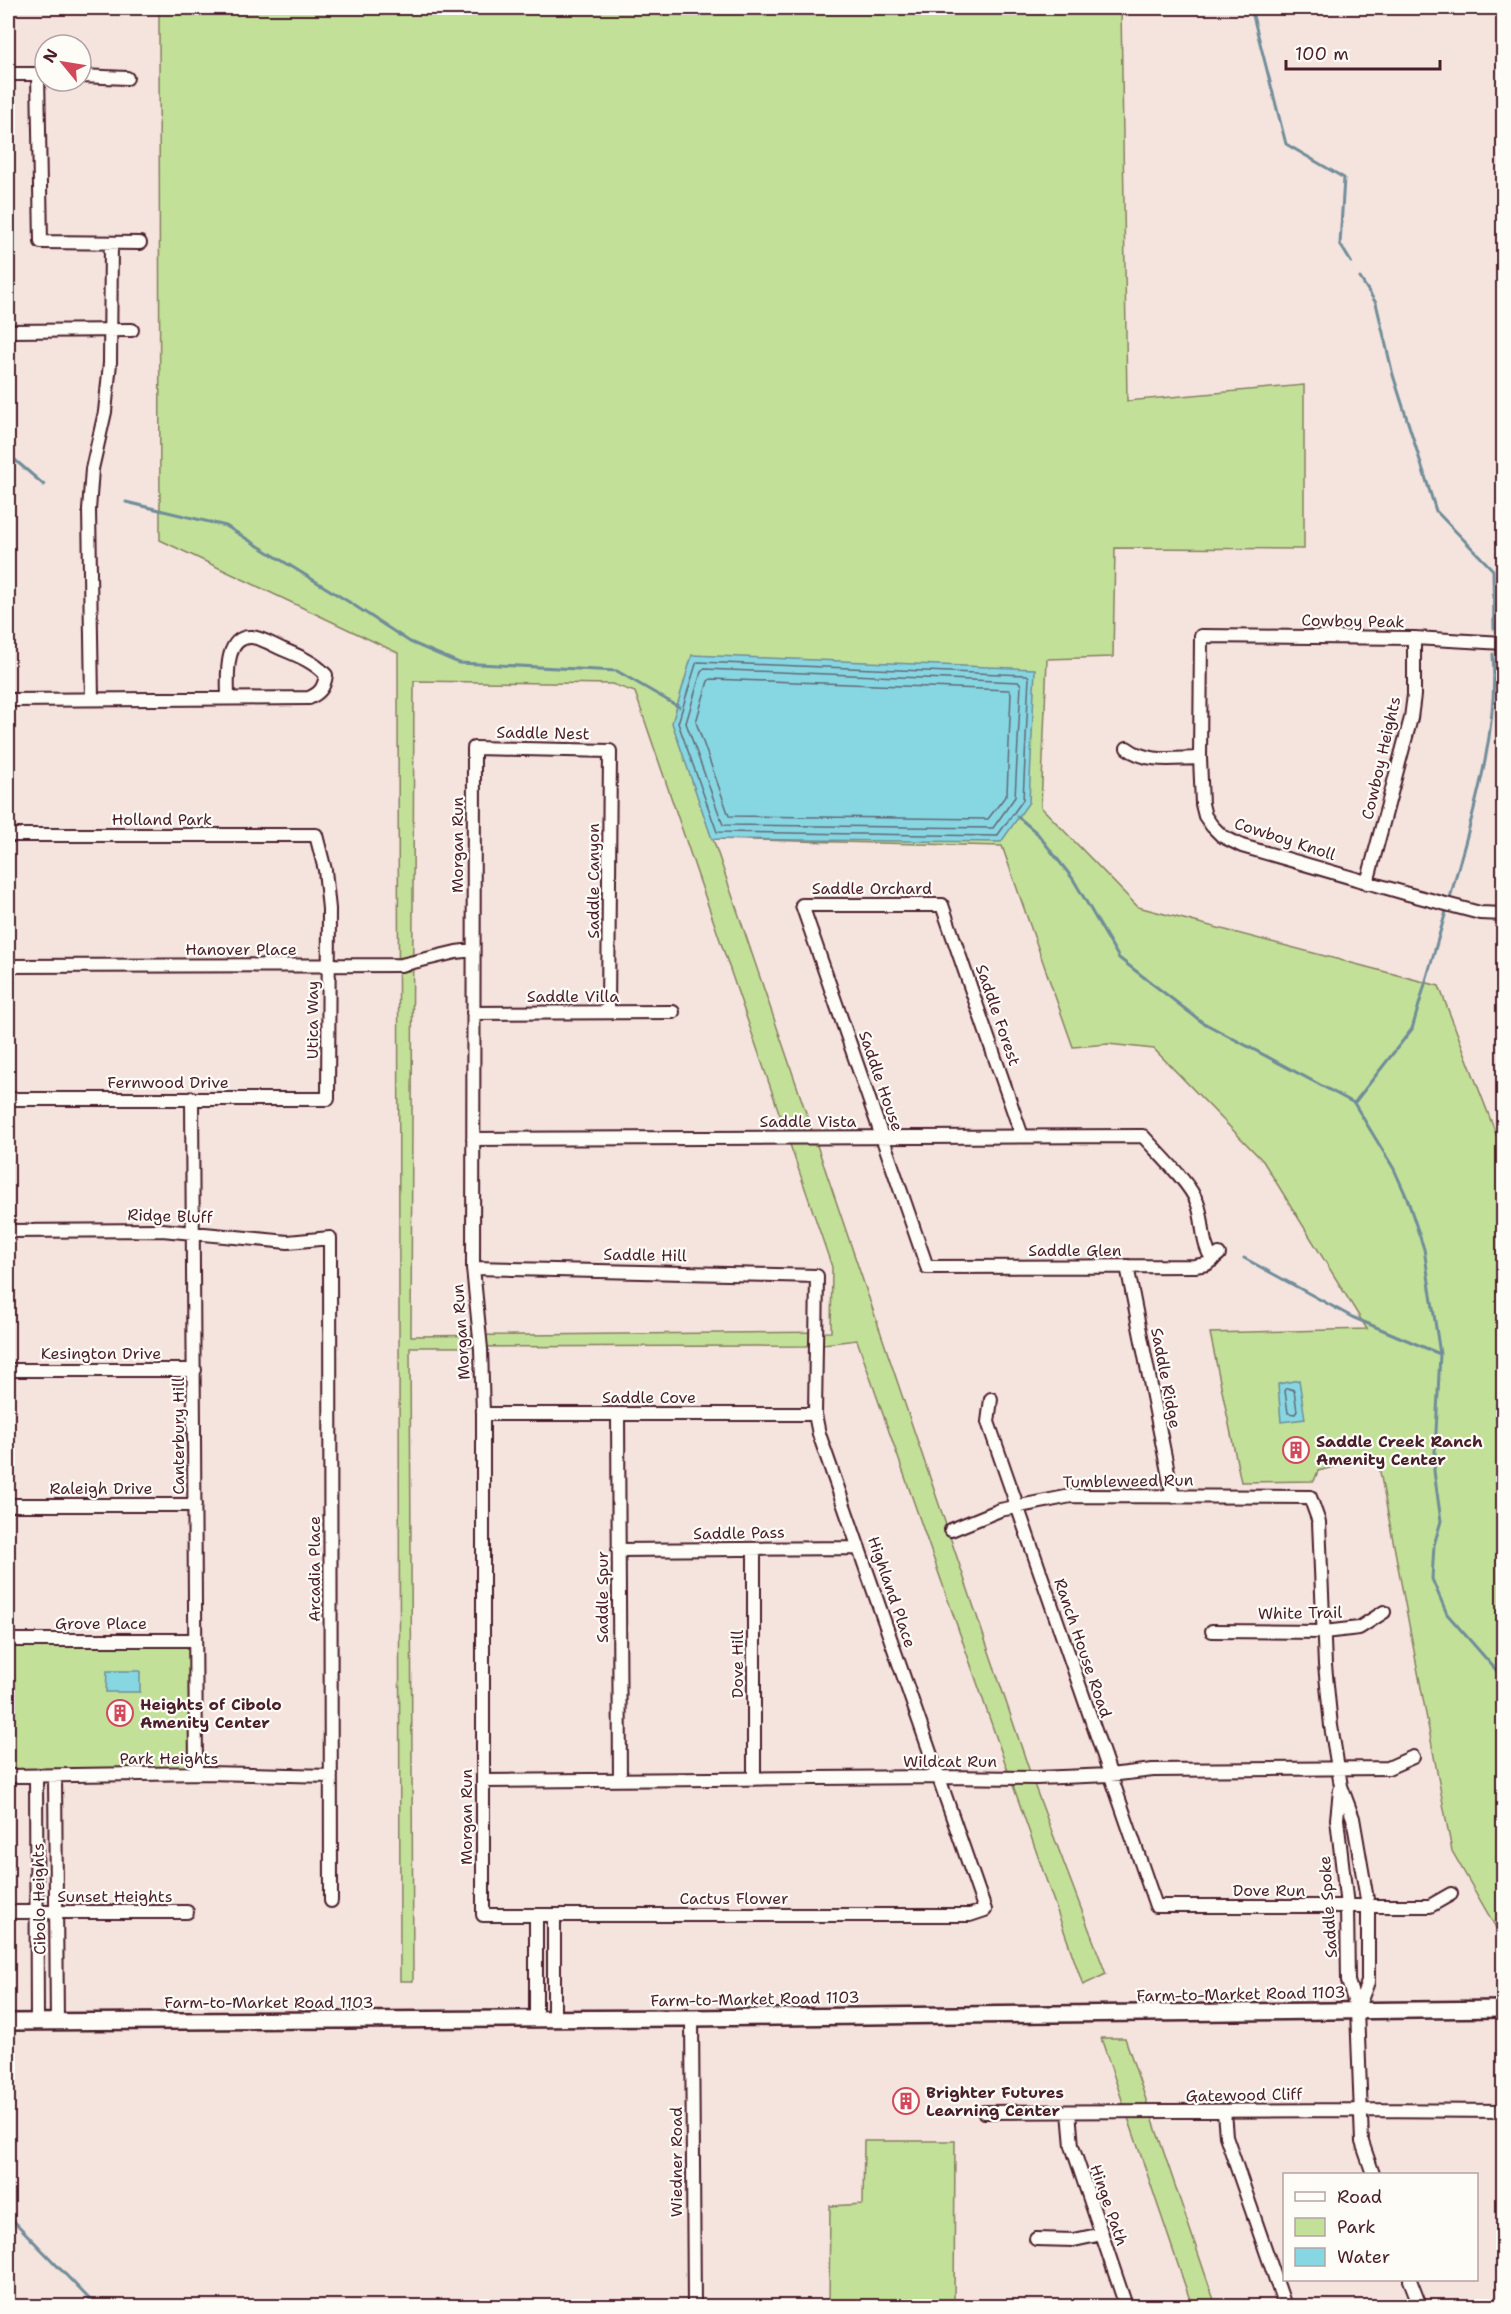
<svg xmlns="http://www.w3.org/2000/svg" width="1511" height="2314" font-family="'Shantell Sans',sans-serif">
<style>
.green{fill:#c3e098;stroke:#868062;stroke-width:1.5;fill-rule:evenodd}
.water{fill:#87d7e3;stroke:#6f8d99;stroke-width:1.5}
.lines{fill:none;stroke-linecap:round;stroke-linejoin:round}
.shore{stroke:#626975;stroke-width:1.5}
.stream{stroke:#6f8d99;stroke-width:3}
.minor-casing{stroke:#4a1f2b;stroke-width:16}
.major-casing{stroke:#4a1f2b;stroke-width:20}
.minor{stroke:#fdfcf7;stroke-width:12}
.major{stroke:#fdfcf7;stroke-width:15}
.labels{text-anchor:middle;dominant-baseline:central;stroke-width:4.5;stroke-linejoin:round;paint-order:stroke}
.street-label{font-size:16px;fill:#4a1f2b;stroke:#fdfcf7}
.poi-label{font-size:16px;font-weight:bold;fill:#4a1f2b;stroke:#fdfcf7;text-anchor:start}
</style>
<rect width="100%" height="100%" fill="#f5e3de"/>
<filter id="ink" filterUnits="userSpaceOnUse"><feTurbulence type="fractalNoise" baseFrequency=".0167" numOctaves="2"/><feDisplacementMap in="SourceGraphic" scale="12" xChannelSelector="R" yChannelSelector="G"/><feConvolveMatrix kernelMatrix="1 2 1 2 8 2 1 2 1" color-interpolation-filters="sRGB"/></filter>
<g filter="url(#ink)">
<path class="green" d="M 159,8 L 1121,8 L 1127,401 L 1304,385 L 1304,549 L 1115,548 L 1113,657 L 1047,659 L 1041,807 L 1138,907 L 1439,986 L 1503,1152 L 1503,1940 L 1452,1851 L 1377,1456 L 1318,1471 L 1314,1481 L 1241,1482 L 1210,1333 L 1367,1329 L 1263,1161 L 1154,1049 L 1108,1044 L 1073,1047 L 1002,846 L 713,839 L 1035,1787 L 1106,1974 L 1083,1985 L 857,1340 L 806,1346 L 410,1347 L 413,1981 L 400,1981 L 398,653 L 160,540 ZM 414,681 L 612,684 L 635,692 L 832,1267 L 831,1332 L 411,1336 Z
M 8,1640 L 195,1640 L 196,1773 L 8,1775 Z
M 1101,2038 L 1125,2038 L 1216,2306 L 1192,2306 Z
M 864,2141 L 955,2141 L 954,2306 L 829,2306 L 830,2206 L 863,2204 Z"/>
<path class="water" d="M 692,655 L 1035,669 L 1029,802 L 1001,842 L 712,839 L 672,723 Z
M 1299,1380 L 1305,1419 L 1281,1422 L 1278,1384 Z
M 107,1671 L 140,1671 L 140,1692 L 106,1692 Z"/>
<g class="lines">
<path class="shore" d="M 698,662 L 1027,675 L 1029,677 L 1023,800 L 997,836 L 717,832 L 678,723 L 696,664 Z
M 704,669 L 1019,682 L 1021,685 L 1015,797 L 993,828 L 723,825 L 686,723 L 701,672 Z
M 711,679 L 1009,690 L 1011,693 L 1007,794 L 988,819 L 729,816 L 696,722 L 708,681 Z
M 1287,1388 L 1294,1390 L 1297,1411 L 1295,1414 L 1288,1413 L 1285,1391 Z"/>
<path class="stream" d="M 1251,8 L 1286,144 L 1344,178 L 1340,244 L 1351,262
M 1360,278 L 1376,303 L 1393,375 L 1436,511 L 1493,570 L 1494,629
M 8,454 L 44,485
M 126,502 L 226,526 L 349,602 L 410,642 L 459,663 L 617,671 L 679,707
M 1017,816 L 1037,833 L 1073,879 L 1119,958 L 1202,1022 L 1354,1103 L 1394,1169 L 1407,1198 L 1424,1249 L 1440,1354 L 1434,1471 L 1441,1521 L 1434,1545 L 1432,1579 L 1447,1614 L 1496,1670 L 1504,1682
M 1449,902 C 1470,822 1499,738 1493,654
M 1355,1102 L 1412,1029 L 1447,908
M 1244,1258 L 1352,1317 L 1440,1354
M 8,2215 L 96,2306"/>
<defs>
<path id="minor" d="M 8,74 L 45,74
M 38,74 L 41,242 L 140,243
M 81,76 L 127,78
M 8,331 L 132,330
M 1504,643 L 1414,638 L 1201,636 L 1200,758 L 1202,804 L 1205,816 L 1212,826 L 1222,836 L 1242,846 L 1408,894 L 1480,913 L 1504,914
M 92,699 L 89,510 L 92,469 L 105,412 L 110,363 L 111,243
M 8,700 L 309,698 C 320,693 324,688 326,675 C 314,662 299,656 282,649 C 273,645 262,638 252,637 C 223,635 228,680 228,698
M 1127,748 C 1148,764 1176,758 1200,758
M 8,835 L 316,835 L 325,870 L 329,909 L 328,1099 L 8,1099
M 1367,883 L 1411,718 L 1414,695 L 1414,638
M 8,966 L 401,965 L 456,952 L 473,950
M 473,1013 L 673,1012
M 192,1098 L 196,1773
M 1022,1136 L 942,905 L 802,905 L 927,1267 L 1195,1266 L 1207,1264 L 1219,1254
M 473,1139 L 1143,1136 C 1158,1153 1189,1182 1197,1202 C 1205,1222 1200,1242 1213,1260
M 8,1231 L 162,1230 L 288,1242 L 330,1238 L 331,1901
M 1127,1266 L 1173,1497
M 473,1268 L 817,1276 L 815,1414 L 819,1434 L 985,1910 L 970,1915 L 483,1915 L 483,1414 L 481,1349 L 473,1268 L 474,748 L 610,751 L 608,1012
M 8,1370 L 195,1370
M 991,1399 L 988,1422 L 1156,1906 L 1430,1906 L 1451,1894
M 483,1414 L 815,1414
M 618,1414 L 620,1780
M 8,1505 L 195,1505
M 951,1530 L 1000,1510 L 1071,1496 L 1310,1497 L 1319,1522 L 1325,1665 L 1331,1726 L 1341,1786 L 1353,1818 L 1368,1905 L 1368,1982 L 1357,2010
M 618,1550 L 859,1548
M 1212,1631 L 1324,1632 L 1359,1628 L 1384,1612
M 8,1640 L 195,1640
M 8,1776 L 206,1773 L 331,1776
M 36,1776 L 37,2021
M 55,1776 L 57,2021
M 754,1779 L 754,1549
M 483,1781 L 940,1777 L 1037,1778 L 1110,1775 L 1153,1770 L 1388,1768 L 1413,1757
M 1340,1790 L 1337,1819 L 1347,1906 L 1348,1981 L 1357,2010 L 1362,2142 L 1373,2174
M 8,1912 L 187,1912
M 536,1915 L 536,2018
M 554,2018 L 554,1915
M 692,2018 L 694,2306
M 984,2112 L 1360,2110 L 1504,2111
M 1069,2112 L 1072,2146 L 1126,2306
M 1224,2112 L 1226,2136 L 1285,2306
M 1036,2239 L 1074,2240 L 1102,2234
M 1410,2280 L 1420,2306"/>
<path id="major" d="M 8,2022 L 692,2018 L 1504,2009"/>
</defs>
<use href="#minor" class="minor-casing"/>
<use href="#major" class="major-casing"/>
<use href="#minor" class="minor"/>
<use href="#major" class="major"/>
</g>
</g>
<defs>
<symbol id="building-ring" viewBox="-11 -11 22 22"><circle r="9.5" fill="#fdfcf7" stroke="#d1495b" stroke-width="1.5"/><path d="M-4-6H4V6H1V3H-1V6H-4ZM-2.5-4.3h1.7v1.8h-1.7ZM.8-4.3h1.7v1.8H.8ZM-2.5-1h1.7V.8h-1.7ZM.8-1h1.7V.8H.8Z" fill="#d1495b"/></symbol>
</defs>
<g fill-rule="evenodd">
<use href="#building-ring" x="1281" y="1435" width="30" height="30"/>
<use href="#building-ring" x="105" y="1698" width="30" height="30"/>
<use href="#building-ring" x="891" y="2086" width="30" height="30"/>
</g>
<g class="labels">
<g class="street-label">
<text transform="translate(1353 621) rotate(1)">Cowboy Peak</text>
<text transform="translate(543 733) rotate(1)">Saddle Nest</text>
<text transform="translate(1381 758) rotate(-77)">Cowboy Heights</text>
<text x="162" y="819">Holland Park</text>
<text transform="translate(1285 839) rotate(18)">Cowboy Knoll</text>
<text transform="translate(457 845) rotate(-90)">Morgan Run</text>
<text transform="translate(593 881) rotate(-90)">Saddle Canyon</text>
<text x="872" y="888">Saddle Orchard</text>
<text x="241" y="949">Hanover Place</text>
<text x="573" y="996">Saddle Villa</text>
<text transform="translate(998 1015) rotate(71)">Saddle Forest</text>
<text transform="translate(312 1020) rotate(-90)">Utica Way</text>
<text transform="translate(881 1081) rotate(71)">Saddle House</text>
<text x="168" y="1082">Fernwood Drive</text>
<text x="808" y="1121">Saddle Vista</text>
<text transform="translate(170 1216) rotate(2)">Ridge Bluff</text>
<text x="1075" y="1250">Saddle Glen</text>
<text transform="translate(645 1255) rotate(1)">Saddle Hill</text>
<text transform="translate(461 1332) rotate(-94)">Morgan Run</text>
<text x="101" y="1353">Kesington Drive</text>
<text transform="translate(1166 1378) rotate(79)">Saddle Ridge</text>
<text x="649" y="1397">Saddle Cove</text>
<text transform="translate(178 1436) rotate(-90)">Canterbury Hill</text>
<text transform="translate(1128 1481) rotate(-1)">Tumbleweed Run</text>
<text x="101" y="1488">Raleigh Drive</text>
<text transform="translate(739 1533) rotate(-1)">Saddle Pass</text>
<text transform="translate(314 1569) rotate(-90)">Arcadia Place</text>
<text transform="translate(892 1592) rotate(71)">Highland Place</text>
<text transform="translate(602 1597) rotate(-90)">Saddle Spur</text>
<text transform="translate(1300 1613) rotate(-1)">White Trail</text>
<text x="101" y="1623">Grove Place</text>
<text transform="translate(1083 1648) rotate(71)">Ranch House Road</text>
<text transform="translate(737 1664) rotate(-90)">Dove Hill</text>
<text x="169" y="1758">Park Heights</text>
<text x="950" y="1761">Wildcat Run</text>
<text transform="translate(466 1817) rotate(-90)">Morgan Run</text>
<text x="1269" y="1890">Dove Run</text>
<text x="115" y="1896">Sunset Heights</text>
<text x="734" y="1898">Cactus Flower</text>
<text transform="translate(39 1899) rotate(-91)">Cibolo Heights</text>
<text transform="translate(1328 1907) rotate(-94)">Saddle Spoke</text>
<text transform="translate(1241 1994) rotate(-1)">Farm-to-Market Road 1103</text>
<text transform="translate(755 1999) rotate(-1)">Farm-to-Market Road 1103</text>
<text x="269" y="2002">Farm-to-Market Road 1103</text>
<text transform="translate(1244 2095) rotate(-1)">Gatewood Cliff</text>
<text transform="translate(676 2162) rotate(-90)">Wiedner Road</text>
<text transform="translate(1109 2205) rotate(71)">Hinge Path</text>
</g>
<g class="poi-label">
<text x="1316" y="1441">Saddle Creek Ranch<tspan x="1316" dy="18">Amenity Center</tspan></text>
<text x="140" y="1704">Heights of Cibolo<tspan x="140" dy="18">Amenity Center</tspan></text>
<text x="926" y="2092">Brighter Futures<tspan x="926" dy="18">Learning Center</tspan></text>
</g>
</g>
<rect width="1511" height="2314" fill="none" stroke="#fdfcf7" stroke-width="30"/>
<rect x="15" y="15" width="1481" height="2284" fill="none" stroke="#4a1f2b" stroke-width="2" filter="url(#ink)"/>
<rect x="1283" y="2173" width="195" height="108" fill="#fdfcf7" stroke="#b5a4a5" stroke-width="1.5"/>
<rect x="1295" y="2192" width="30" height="9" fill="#fdfcf7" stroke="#b5a4a5" stroke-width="1.5"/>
<text x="1337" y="2203" font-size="18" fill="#4a1f2b">Road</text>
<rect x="1295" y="2218" width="30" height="18" fill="#c3e098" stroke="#b5a4a5" stroke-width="1.5"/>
<text x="1337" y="2233" font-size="18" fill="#4a1f2b">Park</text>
<rect x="1295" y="2248" width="30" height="18" fill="#87d7e3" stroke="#b5a4a5" stroke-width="1.5"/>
<text x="1337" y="2263" font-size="18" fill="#4a1f2b">Water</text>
<g transform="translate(63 63) rotate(300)"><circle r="28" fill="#fdfcf7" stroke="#b5a4a5" stroke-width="1.5"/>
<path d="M0-4.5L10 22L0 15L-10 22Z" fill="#d1495b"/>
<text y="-9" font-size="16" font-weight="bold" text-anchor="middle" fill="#4a1f2b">N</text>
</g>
<path d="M1286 60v9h154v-9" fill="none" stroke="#4a1f2b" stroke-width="3"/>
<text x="1295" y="60" font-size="18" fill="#4a1f2b" stroke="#fdfcf7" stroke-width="4.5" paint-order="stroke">100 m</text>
</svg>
